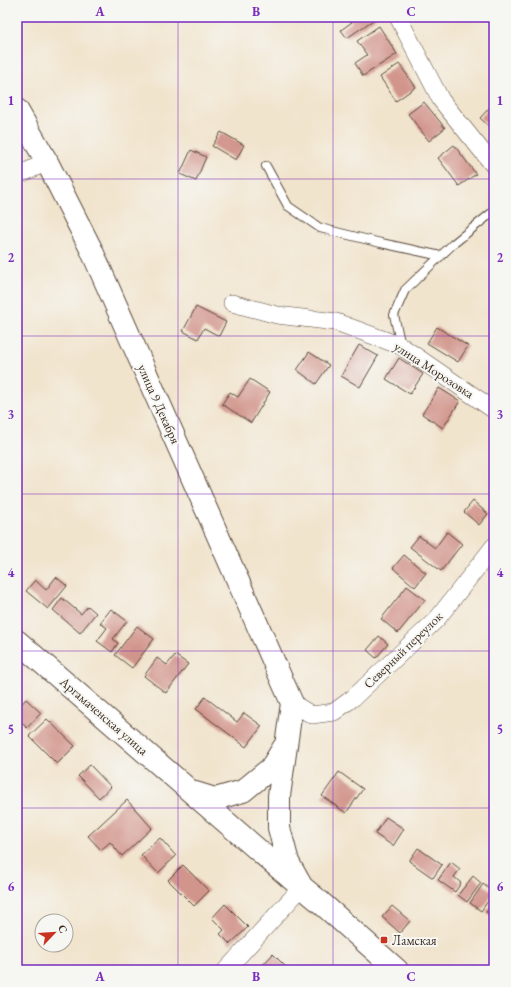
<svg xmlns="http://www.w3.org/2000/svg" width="511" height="987" font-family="'EB Garamond',serif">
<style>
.building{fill:#d2958c}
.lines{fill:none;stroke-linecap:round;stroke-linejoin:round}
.lane-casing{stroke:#564638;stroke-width:10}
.street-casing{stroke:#564638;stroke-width:18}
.secondary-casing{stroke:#564638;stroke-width:24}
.lane{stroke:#fff;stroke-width:8}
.street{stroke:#fff;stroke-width:17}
.secondary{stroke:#fff;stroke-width:22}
.grid{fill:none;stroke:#7b2cbf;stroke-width:1;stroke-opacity:0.55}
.poi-dot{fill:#c8321e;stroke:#f6f6f2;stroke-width:1.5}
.labels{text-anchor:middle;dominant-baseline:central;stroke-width:4;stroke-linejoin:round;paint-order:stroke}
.street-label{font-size:13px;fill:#3b2a1e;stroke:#f6f6f2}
.poi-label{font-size:13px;fill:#3b2a1e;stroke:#f6f6f2;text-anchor:start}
.neatline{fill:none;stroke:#7b2cbf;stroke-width:1.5}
.grid-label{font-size:13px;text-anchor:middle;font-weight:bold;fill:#7b2cbf}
</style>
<rect width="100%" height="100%" fill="#f6f6f2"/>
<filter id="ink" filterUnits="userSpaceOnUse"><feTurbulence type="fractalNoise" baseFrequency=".025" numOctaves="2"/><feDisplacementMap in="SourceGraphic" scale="8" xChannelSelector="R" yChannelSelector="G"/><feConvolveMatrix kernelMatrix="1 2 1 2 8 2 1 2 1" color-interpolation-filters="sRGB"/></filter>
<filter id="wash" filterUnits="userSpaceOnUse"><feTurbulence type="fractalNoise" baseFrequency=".012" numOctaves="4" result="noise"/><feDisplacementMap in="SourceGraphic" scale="16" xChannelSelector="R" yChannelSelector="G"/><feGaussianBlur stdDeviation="0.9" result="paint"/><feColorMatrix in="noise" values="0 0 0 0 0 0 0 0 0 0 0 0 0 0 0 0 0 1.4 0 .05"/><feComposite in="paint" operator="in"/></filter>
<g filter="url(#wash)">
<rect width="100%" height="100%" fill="#f1e4cd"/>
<g id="blocks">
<path class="building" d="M 348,17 L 376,17 L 376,18 L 347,38 L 341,30 L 352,22 Z
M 379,26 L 397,54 L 363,76 L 355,63 L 367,55 L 357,41 Z
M 399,64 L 416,87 L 396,101 L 380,77 Z
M 424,102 L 445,128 L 429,141 L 408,114 Z
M 494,103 L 494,131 L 480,118 Z
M 221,132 L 244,145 L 236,160 L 212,146 Z
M 454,145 L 476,174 L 459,186 L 438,158 Z
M 191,150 L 206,157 L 196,181 L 180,174 Z
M 196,307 L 226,322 L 219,336 L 204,328 L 198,339 L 183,331 Z
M 437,327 L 468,346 L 458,362 L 427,343 Z
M 359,345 L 378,356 L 360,387 L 341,376 Z
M 309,352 L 329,365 L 316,384 L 297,370 Z
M 399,358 L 423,374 L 410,394 L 386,379 Z
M 250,379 L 270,392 L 251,423 L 222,404 L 230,392 L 238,397 Z
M 439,388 L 460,401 L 443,428 L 422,414 Z
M 473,501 L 488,514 L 479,525 L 464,512 Z
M 447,532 L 462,544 L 441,571 L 410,547 L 419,536 L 435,548 Z
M 404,555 L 426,573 L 415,587 L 393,568 Z
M 56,577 L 67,586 L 48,609 L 26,591 L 35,580 L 46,590 Z
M 407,586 L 425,600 L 398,633 L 381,619 Z
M 62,598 L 81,614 L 88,606 L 96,613 L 80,633 L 53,610 Z
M 111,609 L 127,621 L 113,639 L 118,643 L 112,652 L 97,641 L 107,628 L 100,623 Z
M 137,626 L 154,639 L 132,668 L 115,655 Z
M 379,636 L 388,644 L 376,658 L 367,650 Z
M 175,655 L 188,664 L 166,693 L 144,676 L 157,658 L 167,665 Z
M 205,697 L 237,722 L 244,713 L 262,726 L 246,747 L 196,709 Z
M 26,699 L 41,713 L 27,728 L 17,718 L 17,709 Z
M 47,719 L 75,746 L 57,764 L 29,736 Z
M 90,765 L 111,787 L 99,798 L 78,776 Z
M 339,772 L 363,789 L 346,813 L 322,796 Z
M 127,800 L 152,828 L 122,856 L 110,842 L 101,850 L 88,836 Z
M 386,817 L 404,829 L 393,846 L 375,834 Z
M 160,838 L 176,856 L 158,873 L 141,855 Z
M 418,848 L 442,865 L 433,878 L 409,861 Z
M 451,862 L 460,869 L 454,877 L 461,883 L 455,892 L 438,880 Z
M 183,865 L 209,891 L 194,906 L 168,880 Z
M 473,876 L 481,883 L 467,902 L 458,895 Z
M 483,884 L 494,893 L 481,911 L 470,903 Z
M 494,902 L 494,918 L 486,912 Z
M 225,904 L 248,927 L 230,944 L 220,934 L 224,930 L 212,918 Z
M 392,906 L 410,921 L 400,933 L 382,917 Z
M 273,954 L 289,970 L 258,970 Z"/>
</g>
</g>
<g filter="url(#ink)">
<use href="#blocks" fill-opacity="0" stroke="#564638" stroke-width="1"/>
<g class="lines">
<defs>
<path id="lane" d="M 266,166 L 288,206 L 320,228 L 381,243 L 441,256
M 401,346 L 394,315 L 405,290 L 453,244 L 494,211"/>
<path id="street" d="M 398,17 L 441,100 L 494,166
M 17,172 L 23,173 L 47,162
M 232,303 L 277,315 L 336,322 L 401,346 L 494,410
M 292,703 L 312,715 L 334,712 L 353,698 L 437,619 L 494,546
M 226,970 L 302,887"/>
<path id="secondary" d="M 17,110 L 47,162 L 91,249 L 292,703 L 279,796 L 279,828 L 288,862 L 302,887 L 319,901 L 397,970
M 17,641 L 294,881
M 192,792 L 215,799 L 243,791 L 271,768 L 284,747"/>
</defs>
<use href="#lane" class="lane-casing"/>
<use href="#street" class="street-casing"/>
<use href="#secondary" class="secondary-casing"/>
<use href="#lane" class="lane"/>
<use href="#street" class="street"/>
<use href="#secondary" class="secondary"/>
</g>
</g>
<path class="grid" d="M 178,17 L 178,970M 333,17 L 333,970M 17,179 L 494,179M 17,336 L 494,336M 17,494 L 494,494M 17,651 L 494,651M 17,808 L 494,808"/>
<rect class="poi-dot" x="380" y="936" width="8" height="8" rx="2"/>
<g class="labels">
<g class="street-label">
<text transform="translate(434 370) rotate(33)">улица Морозовка</text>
<text transform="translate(159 404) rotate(66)">улица 9 Декабря</text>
<text transform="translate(403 650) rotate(-44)">Северный переулок</text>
<text transform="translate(104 716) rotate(41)">Аргамаченская улица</text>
</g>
<g class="poi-label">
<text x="392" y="940">Ламская</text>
</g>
</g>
<rect width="511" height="987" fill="none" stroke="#f6f6f2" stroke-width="44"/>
<g transform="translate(54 933) rotate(65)"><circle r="19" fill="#f6f6f2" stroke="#aba49d"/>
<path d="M0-3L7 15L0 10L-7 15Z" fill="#c8321e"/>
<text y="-6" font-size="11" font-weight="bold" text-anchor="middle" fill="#3b2a1e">С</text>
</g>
<rect x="22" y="22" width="467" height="943" class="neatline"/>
<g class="grid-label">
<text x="100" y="16">A</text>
<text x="256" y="16">B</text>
<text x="411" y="16">C</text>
<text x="11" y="105">1</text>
<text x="500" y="105">1</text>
<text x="11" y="262">2</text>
<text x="500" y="262">2</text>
<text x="11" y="419">3</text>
<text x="500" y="419">3</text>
<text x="11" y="577">4</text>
<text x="500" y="577">4</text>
<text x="11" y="734">5</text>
<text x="500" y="734">5</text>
<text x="11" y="891">6</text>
<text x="500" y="891">6</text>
<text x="100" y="981">A</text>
<text x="256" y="981">B</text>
<text x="411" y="981">C</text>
</g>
</svg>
